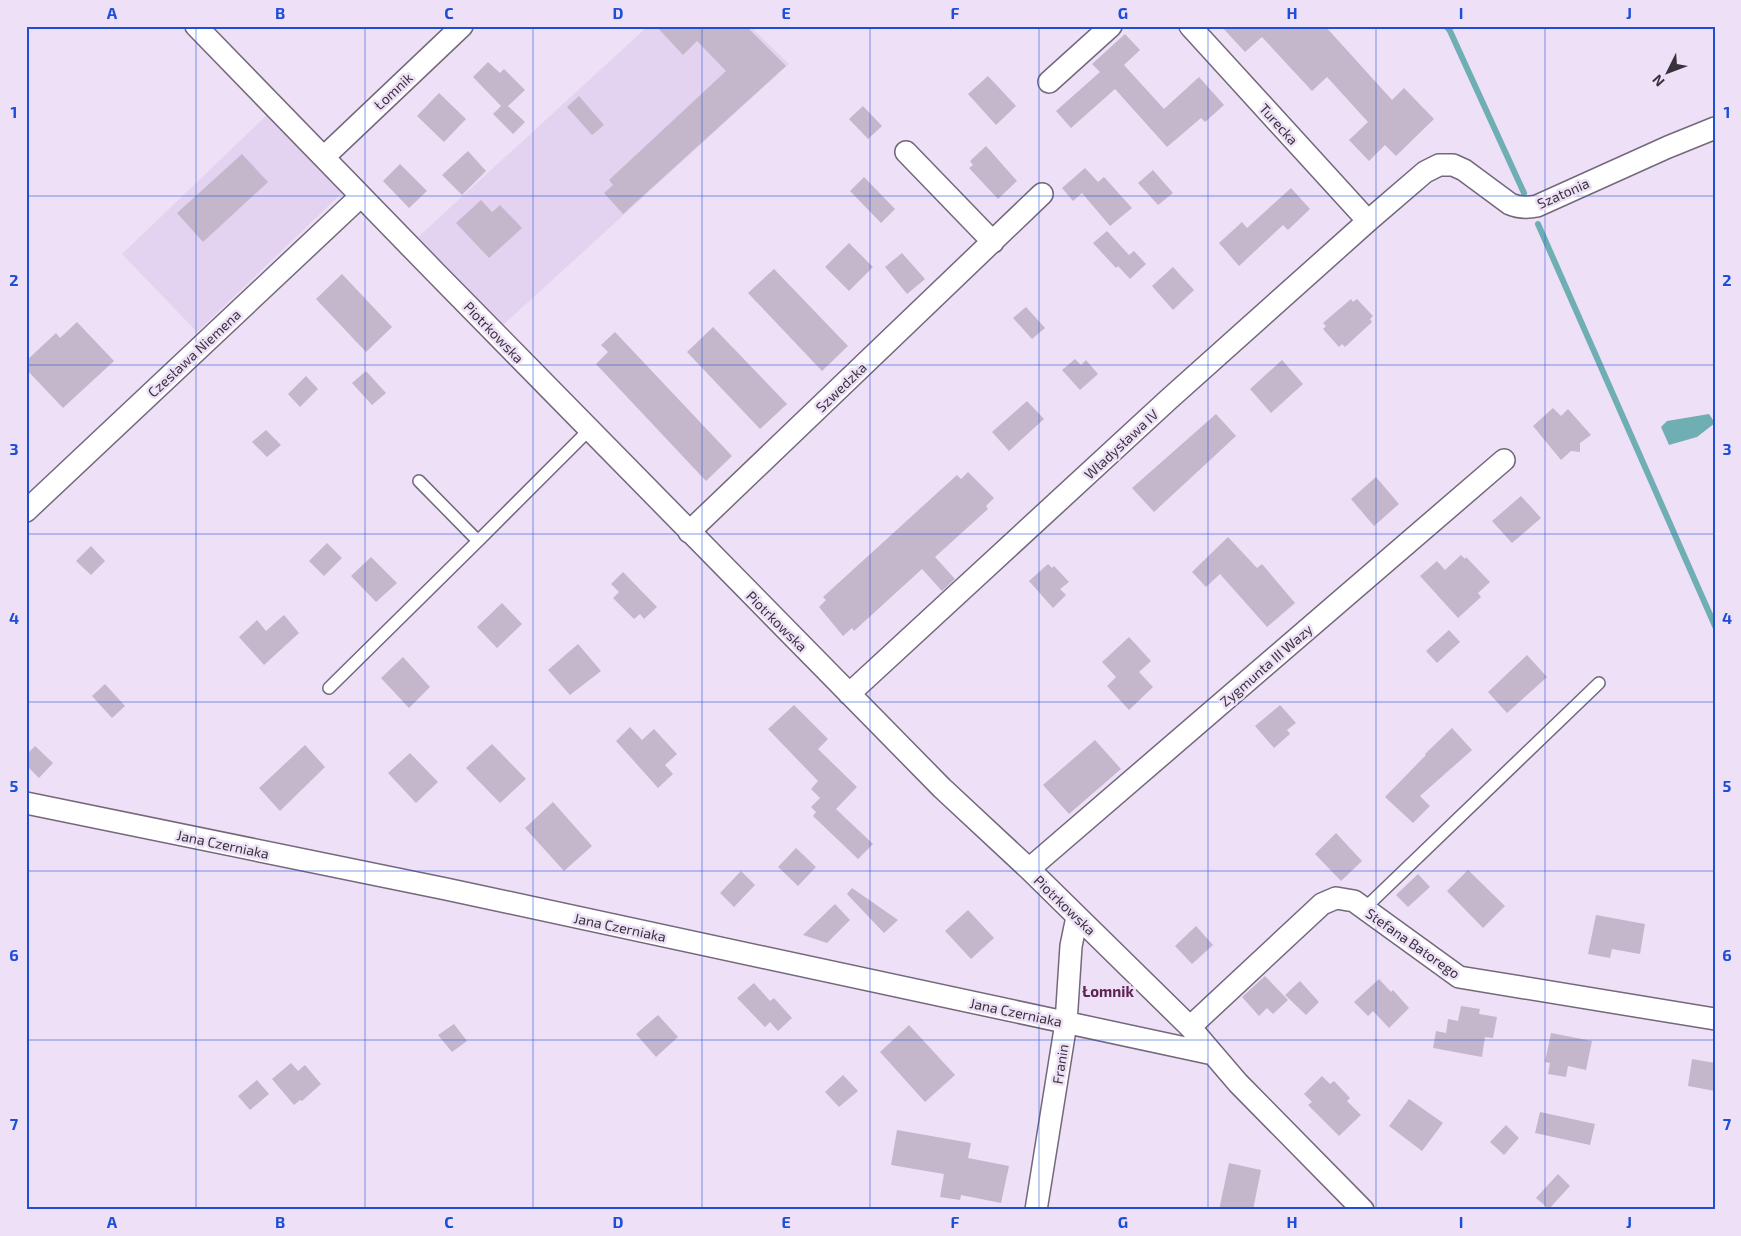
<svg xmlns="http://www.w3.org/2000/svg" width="1741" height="1236" font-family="'Exo 2',sans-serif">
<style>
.built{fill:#e4d3f0}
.water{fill:#6fafb3}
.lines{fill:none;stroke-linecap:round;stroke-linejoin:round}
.stream{stroke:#6fafb3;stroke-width:6}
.building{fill:#c4b6cb}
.lane-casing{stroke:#74687c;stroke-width:14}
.street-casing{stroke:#74687c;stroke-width:24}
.lane{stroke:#fff;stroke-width:11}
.street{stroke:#fff;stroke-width:21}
.grid{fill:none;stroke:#1d4ed8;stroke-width:1;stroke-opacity:0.55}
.labels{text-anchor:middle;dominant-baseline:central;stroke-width:5;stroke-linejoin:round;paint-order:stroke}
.street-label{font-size:14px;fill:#38333b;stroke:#eee0f7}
.neighbourhood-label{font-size:15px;font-weight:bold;fill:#5b2451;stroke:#eee0f7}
.neatline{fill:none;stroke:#1d4ed8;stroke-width:2}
.grid-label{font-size:16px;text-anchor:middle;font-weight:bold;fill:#1d4ed8}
</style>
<rect width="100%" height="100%" fill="#eee0f7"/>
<path class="built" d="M 648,26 L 750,26 L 789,64 L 503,325 L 418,237 Z
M 267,115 L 342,193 L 197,332 L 122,254 Z"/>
<path class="water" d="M 1709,414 L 1715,423 L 1697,437 L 1669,445 L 1661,427 L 1667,421 Z"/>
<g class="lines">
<path class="stream" d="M 1446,26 L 1450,31 L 1524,193
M 1538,224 L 1715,626"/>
</g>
<path class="building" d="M 656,26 L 746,26 L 786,66 L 623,214 L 604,193 L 613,185 L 609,180 L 726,71 L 697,41 L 683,55 Z
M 1221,26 L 1325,26 L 1392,100 L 1404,88 L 1434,119 L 1396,156 L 1385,145 L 1369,161 L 1349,140 L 1368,122 L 1327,77 L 1312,91 L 1262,37 L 1245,52 Z
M 1125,34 L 1140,50 L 1124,65 L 1164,109 L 1199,77 L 1224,105 L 1205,122 L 1201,118 L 1167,147 L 1115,89 L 1071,128 L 1056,111 L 1100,72 L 1092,64 Z
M 488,62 L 500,73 L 504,69 L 525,90 L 508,106 L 525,122 L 513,134 L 493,114 L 501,106 L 473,77 Z
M 988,76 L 1016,106 L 996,125 L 968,94 Z
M 439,93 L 466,119 L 444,142 L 417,116 Z
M 579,96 L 604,125 L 592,135 L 567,107 Z
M 863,106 L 882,126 L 868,139 L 849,119 Z
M 986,146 L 1017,181 L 998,199 L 969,168 L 973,165 L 970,161 Z
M 468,151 L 486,171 L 462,195 L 442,175 Z
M 242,154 L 268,182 L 203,242 L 177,213 Z
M 400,164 L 427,191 L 409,208 L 383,181 Z
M 1085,168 L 1098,182 L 1104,177 L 1132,208 L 1110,226 L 1082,193 L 1073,201 L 1062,188 Z
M 1153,170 L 1173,193 L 1158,205 L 1138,183 Z
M 864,177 L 895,209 L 881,223 L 850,191 Z
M 1291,188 L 1310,209 L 1288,230 L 1283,225 L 1239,266 L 1219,243 L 1242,222 L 1247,228 Z
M 481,200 L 492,212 L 500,205 L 522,228 L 489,258 L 456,223 Z
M 1107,231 L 1129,255 L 1134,251 L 1146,264 L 1130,279 L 1118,266 L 1116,268 L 1093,243 Z
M 849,243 L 873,267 L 849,291 L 825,267 Z
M 902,253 L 925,279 L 907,294 L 885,267 Z
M 1173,267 L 1194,290 L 1173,310 L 1152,286 Z
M 774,269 L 848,346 L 822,371 L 748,293 Z
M 342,274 L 392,327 L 366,352 L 316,299 Z
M 1351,299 L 1353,302 L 1357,299 L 1373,316 L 1370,319 L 1372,322 L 1345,347 L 1342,344 L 1339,347 L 1323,329 L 1326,326 L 1323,323 Z
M 1026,307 L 1045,328 L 1032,339 L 1013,318 Z
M 77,322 L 114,361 L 63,408 L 26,369 L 26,361 L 56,333 L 60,338 Z
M 713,327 L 787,404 L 760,429 L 687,352 Z
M 615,332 L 732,456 L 706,481 L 596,364 L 608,352 L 601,345 Z
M 1075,359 L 1081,365 L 1086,360 L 1098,374 L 1080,390 L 1062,370 Z
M 1282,360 L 1303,384 L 1271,413 L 1250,389 Z
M 366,371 L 386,393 L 372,405 L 352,383 Z
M 306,376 L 318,389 L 300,407 L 288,394 Z
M 1027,401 L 1044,419 L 1009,451 L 992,432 Z
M 1553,408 L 1561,416 L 1568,409 L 1591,435 L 1580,443 L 1580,452 L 1571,451 L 1561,460 L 1533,426 Z
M 1216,414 L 1236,436 L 1154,512 L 1132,488 Z
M 266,430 L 281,445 L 267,457 L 252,442 Z
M 968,472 L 994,498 L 986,506 L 988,509 L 935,557 L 955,579 L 942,591 L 922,569 L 854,631 L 852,628 L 843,636 L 819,607 L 826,600 L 823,597 L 957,475 L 961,479 Z
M 1376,477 L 1399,504 L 1374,526 L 1351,499 Z
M 1521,496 L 1541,518 L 1512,543 L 1492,521 Z
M 1228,537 L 1257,568 L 1262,564 L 1295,603 L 1267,627 L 1220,574 L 1206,587 L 1192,572 Z
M 327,543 L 342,558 L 324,576 L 309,561 Z
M 91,546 L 105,561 L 91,575 L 76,561 Z
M 1461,555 L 1465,559 L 1466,557 L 1490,582 L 1478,593 L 1481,597 L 1458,618 L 1420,576 L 1437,561 L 1445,570 Z
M 371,557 L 397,583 L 376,602 L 351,576 Z
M 1048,564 L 1052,568 L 1054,566 L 1069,582 L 1060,589 L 1066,595 L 1053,608 L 1029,581 Z
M 623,572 L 657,607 L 644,619 L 640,614 L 634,619 L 613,598 L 619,592 L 611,584 Z
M 502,603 L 522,624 L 497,648 L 477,627 Z
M 284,615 L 299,633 L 264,665 L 239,637 L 257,620 L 266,631 Z
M 1449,630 L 1460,642 L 1437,663 L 1426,651 Z
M 1129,637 L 1151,661 L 1139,672 L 1153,687 L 1129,710 L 1107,686 L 1116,677 L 1102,662 Z
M 578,644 L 601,671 L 570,695 L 548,670 Z
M 1527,655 L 1547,677 L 1507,713 L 1488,692 Z
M 403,657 L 430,687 L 409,708 L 381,678 Z
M 105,684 L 125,706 L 112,718 L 92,696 Z
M 794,705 L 828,739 L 818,749 L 857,787 L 836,809 L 873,844 L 858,859 L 813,816 L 816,812 L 811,807 L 820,798 L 811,789 L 818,781 L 768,729 Z
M 1280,705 L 1296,723 L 1287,730 L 1290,734 L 1274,748 L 1255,726 Z
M 630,727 L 642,740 L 654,729 L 677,754 L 665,765 L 673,774 L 658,788 L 616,741 Z
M 1452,728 L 1472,750 L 1420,796 L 1430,806 L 1413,823 L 1385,797 L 1426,755 L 1425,754 Z
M 1095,740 L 1121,769 L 1069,814 L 1043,785 Z
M 492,744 L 526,779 L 500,803 L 466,768 Z
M 305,745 L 325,767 L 280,811 L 259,788 Z
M 35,746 L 53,763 L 39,778 L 26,765 L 26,755 Z
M 410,753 L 438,782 L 416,803 L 388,773 Z
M 553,802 L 592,846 L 564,871 L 525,828 Z
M 1336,833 L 1362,861 L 1341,881 L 1315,854 Z
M 796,848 L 816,867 L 798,886 L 778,867 Z
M 1468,870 L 1505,906 L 1483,928 L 1447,891 Z
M 741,871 L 755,885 L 734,907 L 720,893 Z
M 1418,874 L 1430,887 L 1408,907 L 1396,895 Z
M 852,888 L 898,920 L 884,933 L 847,894 Z
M 835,904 L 850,920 L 827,943 L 803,935 Z
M 968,910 L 994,938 L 971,959 L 945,931 Z
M 1596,915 L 1645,924 L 1640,954 L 1612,949 L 1610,958 L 1588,954 Z
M 1196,926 L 1213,945 L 1192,964 L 1175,946 Z
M 1265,976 L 1288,1000 L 1273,1014 L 1267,1008 L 1259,1016 L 1242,997 Z
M 1379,979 L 1391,992 L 1393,990 L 1409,1008 L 1389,1028 L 1373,1011 L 1368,1016 L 1354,1002 Z
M 1300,981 L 1319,1002 L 1306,1015 L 1285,995 Z
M 754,983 L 770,1001 L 774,998 L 792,1018 L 778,1031 L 770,1022 L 765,1027 L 737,998 Z
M 1461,1006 L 1480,1009 L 1479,1014 L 1497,1017 L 1493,1038 L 1485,1037 L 1482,1057 L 1433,1048 L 1436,1031 L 1446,1033 L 1448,1019 L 1458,1021 Z
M 658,1015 L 678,1037 L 656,1057 L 636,1034 Z
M 454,1024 L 467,1041 L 452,1052 L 438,1035 Z
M 909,1025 L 955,1075 L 925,1102 L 880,1052 Z
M 1551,1033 L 1592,1041 L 1586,1070 L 1568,1066 L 1566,1077 L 1548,1074 L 1550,1063 L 1545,1062 Z
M 1692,1059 L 1715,1063 L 1715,1091 L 1688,1086 Z
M 291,1063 L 298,1071 L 305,1065 L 321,1084 L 302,1101 L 300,1100 L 294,1105 L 272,1079 Z
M 843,1075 L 858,1091 L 839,1107 L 825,1092 Z
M 1322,1076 L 1330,1084 L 1334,1081 L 1350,1098 L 1347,1101 L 1361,1115 L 1339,1136 L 1308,1105 L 1312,1102 L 1304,1094 Z
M 257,1080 L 269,1094 L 250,1110 L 238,1096 Z
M 1409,1099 L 1443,1123 L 1422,1151 L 1389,1126 Z
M 1540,1112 L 1595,1124 L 1590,1145 L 1535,1133 Z
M 1506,1125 L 1519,1138 L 1504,1155 L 1490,1142 Z
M 897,1130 L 971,1143 L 968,1158 L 1009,1166 L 1001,1203 L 961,1195 L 960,1200 L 940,1197 L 944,1174 L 891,1165 Z
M 1229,1163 L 1261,1170 L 1253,1210 L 1219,1210 Z
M 1558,1174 L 1570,1186 L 1549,1209 L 1536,1198 Z"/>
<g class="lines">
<defs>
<path id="lane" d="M 419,481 L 478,541 L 589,430
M 329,688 L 478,541
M 1364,909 L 1599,683"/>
<path id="street" d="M 196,26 L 435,272 L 942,788 L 1029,869 L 1190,1027 L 1238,1083 L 1363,1210
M 1190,26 L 1368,221
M 1049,82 L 1111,26
M 906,152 L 993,242
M 324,157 L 462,26
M 26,511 L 361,196
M 689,532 L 1042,194
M 849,694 L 1168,400 L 1368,221 L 1425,172 L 1439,165 L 1453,165 L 1464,170 L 1510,204 C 1519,208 1527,208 1537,206 L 1668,147 L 1715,128
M 26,803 L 446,889 L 1213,1054
M 1029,869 L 1504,460
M 1190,1027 L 1322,904 L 1336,898 L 1354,901 L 1459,977 L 1715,1019
M 1036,1210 L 1066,1023 L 1071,946 L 1077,917"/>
</defs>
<use href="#lane" class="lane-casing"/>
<use href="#street" class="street-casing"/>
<use href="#lane" class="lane"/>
<use href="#street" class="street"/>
</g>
<path class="grid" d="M 196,26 L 196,1210M 365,26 L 365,1210M 533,26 L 533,1210M 702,26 L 702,1210M 870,26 L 870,1210M 1039,26 L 1039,1210M 1208,26 L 1208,1210M 1376,26 L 1376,1210M 1545,26 L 1545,1210M 26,196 L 1715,196M 26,365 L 1715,365M 26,534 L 1715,534M 26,702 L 1715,702M 26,871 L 1715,871M 26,1040 L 1715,1040"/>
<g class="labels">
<g class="street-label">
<text transform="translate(393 91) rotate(-43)">Łomnik</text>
<text transform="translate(1279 124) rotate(48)">Turecka</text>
<text transform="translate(1563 193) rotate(-24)">Szatonia</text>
<text transform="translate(494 332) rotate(46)">Piotrkowska</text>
<text transform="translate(194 353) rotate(-43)">Czesława Niemena</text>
<text transform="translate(841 387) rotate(-44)">Szwedzka</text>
<text transform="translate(1121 444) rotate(-43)">Władysława IV</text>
<text transform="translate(777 621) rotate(45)">Piotrkowska</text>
<text transform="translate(1266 665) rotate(-41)">Zygmunta III Wazy</text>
<text transform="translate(223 844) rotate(12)">Jana Czerniaka</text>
<text transform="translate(1065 905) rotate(44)">Piotrkowska</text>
<text transform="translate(620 927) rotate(12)">Jana Czerniaka</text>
<text transform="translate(1413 943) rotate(35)">Stefana Batorego</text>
<text transform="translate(1016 1012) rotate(12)">Jana Czerniaka</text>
<text transform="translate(1060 1064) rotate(-81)">Franin</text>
</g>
<g class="neighbourhood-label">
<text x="1108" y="991">Łomnik</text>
</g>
</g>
<rect width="1741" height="1236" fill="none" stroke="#eee0f7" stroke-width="55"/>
<g transform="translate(1668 72) rotate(228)" stroke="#eee0f7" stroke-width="4" paint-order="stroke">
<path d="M0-4L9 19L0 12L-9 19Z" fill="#38333b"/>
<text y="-8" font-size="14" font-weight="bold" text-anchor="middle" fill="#38333b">N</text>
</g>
<rect x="28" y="28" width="1686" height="1180" class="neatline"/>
<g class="grid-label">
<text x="112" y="19">A</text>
<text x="280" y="19">B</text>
<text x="449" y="19">C</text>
<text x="618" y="19">D</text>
<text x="786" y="19">E</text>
<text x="955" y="19">F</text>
<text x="1123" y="19">G</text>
<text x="1292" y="19">H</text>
<text x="1461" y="19">I</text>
<text x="1629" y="19">J</text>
<text x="14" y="118">1</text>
<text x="1727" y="118">1</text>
<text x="14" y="286">2</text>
<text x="1727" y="286">2</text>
<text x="14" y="455">3</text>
<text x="1727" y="455">3</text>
<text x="14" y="624">4</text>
<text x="1727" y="624">4</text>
<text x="14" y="792">5</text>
<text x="1727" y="792">5</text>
<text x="14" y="961">6</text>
<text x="1727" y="961">6</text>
<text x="14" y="1130">7</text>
<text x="1727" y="1130">7</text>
<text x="112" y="1228">A</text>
<text x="280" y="1228">B</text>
<text x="449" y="1228">C</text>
<text x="618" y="1228">D</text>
<text x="786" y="1228">E</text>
<text x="955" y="1228">F</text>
<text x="1123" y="1228">G</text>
<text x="1292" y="1228">H</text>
<text x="1461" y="1228">I</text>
<text x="1629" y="1228">J</text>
</g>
</svg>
